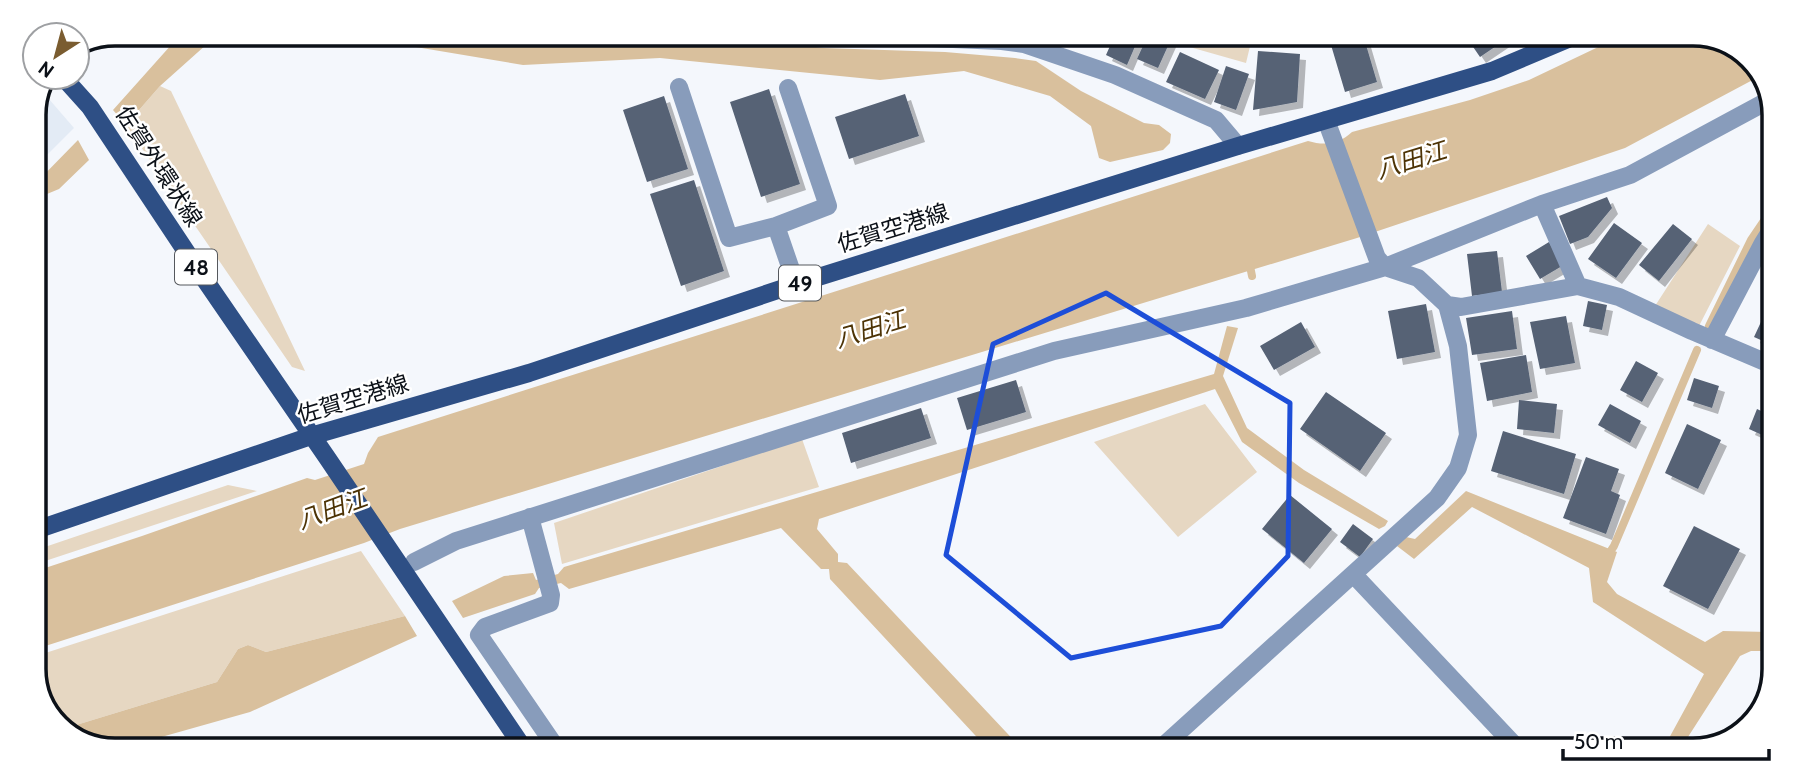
<svg xmlns="http://www.w3.org/2000/svg" width="1808" height="784" font-family="Cabin,'Noto Sans JP',sans-serif">
<style>
.built{fill:#e3ebf5}
.green{fill:#e6d7c2}
.water{fill:#d9c09d}
.lines{fill:none;stroke-linecap:round;stroke-linejoin:round}
.stream{stroke:#d9c09d;stroke-width:8}
.building{fill:#566275;filter:url(#shadow)}
.minor{stroke:#889cbb;stroke-width:18}
.major{stroke:#2e4f85;stroke-width:18}
.marked{fill:none;stroke:#1d4ed8;stroke-width:5;stroke-linejoin:round}
.labels{text-anchor:middle;dominant-baseline:central;stroke-width:5;stroke-linejoin:round;paint-order:stroke}
.shield{fill:#fff;stroke:#55585d;stroke-width:2}
.shield-label{font-size:21px;font-weight:bold;fill:#0c1118}
.street-label{font-size:23px;fill:#0c1118;stroke:#fff}
.water-label{font-size:24px;font-style:italic;fill:#4d3305;stroke:#fff}
.rim{fill:none;stroke:#0c1118;stroke-width:3.5}
</style>
<defs>
<filter id="shadow"><feDropShadow dx="6" dy="6" stdDeviation="0" flood-color="#0004"/></filter>
</defs>
<rect width="100%" height="100%" fill="#f4f7fc"/>
<path class="built" d="M 42,91 L 74,128 L 33,169 L 33,110 Z"/>
<path class="green" d="M 1180,37 L 1252,38 L 1246,63 L 1179,44 Z
M 160,86 L 171,91 L 305,371 L 292,367 L 126,125 Z
M 1708,224 L 1740,246 L 1699,326 L 1655,306 Z
M 1205,404 L 1257,472 L 1178,537 L 1094,442 Z
M 802,439 L 819,487 L 562,564 L 554,523 Z
M 228,485 L 257,491 L 33,565 L 33,551 Z
M 361,551 L 405,616 L 266,652 L 248,645 L 238,649 L 217,682 L 63,729 L 50,719 L 33,675 L 33,657 Z"/>
<path class="water" d="M 172,33 L 243,34 L 231,34 L 207,44 L 160,86 L 126,125 L 113,110 L 172,44 Z
M 338,34 L 726,36 L 824,48 L 945,52 L 1015,58 L 1036,61 L 1081,91 L 1144,123 L 1159,125 L 1171,134 L 1170,143 L 1163,150 L 1110,162 L 1099,158 L 1091,126 L 1050,96 L 964,71 L 880,80 L 660,58 L 523,65 Z
M 1615,39 L 1724,39 L 1758,65 L 1762,75 L 1625,148 L 1357,238 L 400,529 L 364,543 L 33,650 L 33,572 L 142,536 L 307,478 L 315,480 L 364,464 L 368,453 L 378,437 L 1308,141 C 1325,146 1339,144 1352,132 L 1470,100 L 1529,80 Z
M 78,140 L 89,160 L 59,189 L 47,194 L 33,210 L 33,186 Z
M 1227,326 L 1238,328 L 1223,376 L 1247,428 L 1304,470 L 1388,521 L 1385,526 L 1379,529 L 1299,483 L 1242,442 L 1215,389 L 819,519 L 817,529 L 838,554 L 838,562 L 847,563 L 1021,748 L 987,748 L 830,579 L 829,569 L 821,569 L 781,528 L 569,589 L 561,583 L 539,588 L 535,594 L 463,618 L 452,601 L 504,576 L 533,573 L 536,580 L 558,574 L 564,567 L 1214,374 Z
M 1466,491 L 1617,552 L 1607,582 L 1617,594 L 1705,642 L 1723,631 L 1769,632 L 1769,651 L 1751,651 L 1740,656 L 1679,751 L 1662,751 L 1704,674 L 1593,602 L 1589,568 L 1472,507 L 1414,559 L 1397,546 L 1406,537 L 1415,539 Z
M 405,616 L 417,636 L 250,712 L 133,745 L 84,745 L 63,729 L 217,682 L 238,649 L 248,645 L 266,652 Z"/>
<g class="lines">
<path class="stream" d="M 1249,261 L 1252,276
M 1709,326 L 1751,240 L 1774,206
M 1606,558 L 1614,546 L 1697,350"/>
</g>
<path class="building" d="M 1114,37 L 1139,37 L 1127,65 L 1106,55 Z
M 1147,37 L 1172,37 L 1158,68 L 1137,59 Z
M 1355,38 L 1364,38 L 1377,82 L 1345,92 L 1331,45 Z
M 1467,38 L 1508,38 L 1480,57 Z
M 1258,51 L 1300,54 L 1297,102 L 1253,110 Z
M 1180,52 L 1219,70 L 1205,99 L 1166,82 Z
M 1226,66 L 1249,74 L 1236,110 L 1214,102 Z
M 769,89 L 800,184 L 761,197 L 730,102 Z
M 905,94 L 919,136 L 849,159 L 835,117 Z
M 664,96 L 688,169 L 647,182 L 623,110 Z
M 694,180 L 724,271 L 681,286 L 650,194 Z
M 1607,197 L 1612,208 L 1588,237 L 1570,244 L 1559,216 Z
M 1614,223 L 1642,243 L 1616,278 L 1588,259 Z
M 1673,224 L 1692,239 L 1659,281 L 1639,265 Z
M 1549,242 L 1562,266 L 1540,279 L 1526,256 Z
M 1497,251 L 1502,292 L 1472,296 L 1467,254 Z
M 1773,296 L 1772,345 L 1754,337 Z
M 1588,301 L 1607,305 L 1602,330 L 1583,326 Z
M 1426,304 L 1435,352 L 1397,359 L 1388,311 Z
M 1512,311 L 1517,349 L 1472,355 L 1466,318 Z
M 1566,316 L 1575,363 L 1540,369 L 1530,322 Z
M 1301,322 L 1315,347 L 1274,370 L 1260,346 Z
M 1526,355 L 1532,392 L 1487,401 L 1480,363 Z
M 1636,361 L 1658,373 L 1642,402 L 1620,390 Z
M 1694,378 L 1719,386 L 1712,408 L 1687,400 Z
M 1016,380 L 1026,412 L 967,430 L 957,398 Z
M 1326,392 L 1386,433 L 1360,471 L 1300,429 Z
M 1519,400 L 1557,404 L 1554,433 L 1517,429 Z
M 1610,404 L 1641,421 L 1630,443 L 1598,425 Z
M 921,408 L 931,438 L 851,463 L 842,433 Z
M 1757,409 L 1772,416 L 1771,439 L 1749,429 Z
M 1687,424 L 1721,440 L 1698,489 L 1665,473 Z
M 1503,431 L 1576,454 L 1564,494 L 1491,471 Z
M 1586,457 L 1619,469 L 1611,491 L 1620,495 L 1606,534 L 1563,518 Z
M 1290,495 L 1332,529 L 1304,563 L 1262,529 Z
M 1353,524 L 1373,539 L 1360,557 L 1340,542 Z
M 1694,526 L 1740,549 L 1708,609 L 1663,586 Z"/>
<g class="lines">
<path class="minor" d="M 880,36 L 1002,41 L 1024,44 L 1115,75 L 1216,120 L 1238,146
M 679,87 L 729,238 L 776,226 L 796,284
M 1542,204 L 1578,286 L 1619,297 L 1692,331 L 1772,365
M 776,226 L 828,206 L 788,88
M 1447,305 L 1461,307 L 1578,286
M 1712,340 L 1763,243 L 1773,227
M 530,517 L 551,595 L 550,603 L 485,627 L 479,635 L 555,746
M 414,562 L 456,541 L 1054,351 L 1246,308 L 1385,267 L 1542,204 L 1630,175 L 1771,99
M 1354,575 L 1519,750
M 1160,749 L 1437,498 L 1458,468 L 1468,435 L 1458,346 L 1447,305 L 1418,278 L 1385,267 L 1377,258 L 1326,120"/>
<path class="major" d="M 63,77 L 90,107 L 203,277 L 328,459 L 522,746
M 33,531 L 311,436 L 529,373 L 796,284 L 1238,146 L 1492,71 L 1568,39"/>
</g>
<path class="marked" d="M 1106,293 L 1290,403 L 1288,556 L 1221,626 L 1071,658 L 946,555 L 993,344 Z"/>
<g class="labels">
<g class="shield">
<rect x="175" y="249.5" width="42" height="35" rx="5"/>
<rect x="779" y="265.5" width="42" height="35" rx="5"/>
</g>
<g class="shield-label">
<text x="196" y="267">48</text>
<text x="800" y="283">49</text>
</g>
<g class="street-label">
<text transform="translate(159 166) rotate(57)">佐賀外環状線</text>
<text transform="translate(893 228) rotate(-17)">佐賀空港線</text>
<text transform="translate(353 399) rotate(-17)">佐賀空港線</text>
</g>
<g class="water-label">
<text transform="translate(1411 160) rotate(-17)">八田江</text>
<text transform="translate(870 329) rotate(-17)">八田江</text>
<text transform="translate(332 509) rotate(-20)">八田江</text>
</g>
</g>
<path d="M0 0H1808V784H0ZM115 46H1693A69 69 0 0 1 1762 115V669A69 69 0 0 1 1693 738H115A69 69 0 0 1 46 669V115A69 69 0 0 1 115 46Z" fill="#fff" fill-rule="evenodd"/>
<path class="rim" d="M115 46H1693A69 69 0 0 1 1762 115V669A69 69 0 0 1 1693 738H115A69 69 0 0 1 46 669V115A69 69 0 0 1 115 46Z"/>
<g transform="translate(56 56) rotate(216)"><circle r="33" fill="#ffffff" stroke="#9ea0a3" stroke-width="2"/>
<path d="M0-5L12 26L0 18L-12 26Z" fill="#7a5c30"/>
<text y="-10" font-size="19" font-weight="bold" text-anchor="middle" fill="#0c1118">N</text>
</g>
<path d="M1563 749v10h206v-10" fill="none" stroke="#0c1118" stroke-width="3.5"/>
<text x="1574" y="749" font-size="21" fill="#0c1118" stroke="#ffffff" stroke-width="5" paint-order="stroke">50 m</text>
</svg>
